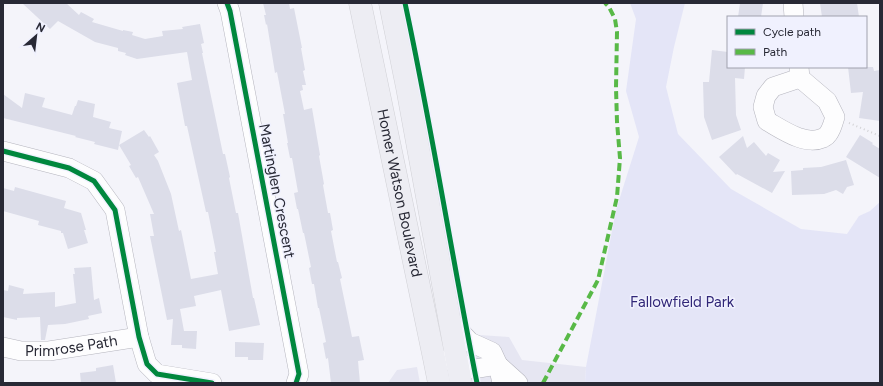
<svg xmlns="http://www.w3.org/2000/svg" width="883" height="386" font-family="Figtree,sans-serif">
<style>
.built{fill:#e6e6f2}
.green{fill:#e4e5f7}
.building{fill:#dcdde9}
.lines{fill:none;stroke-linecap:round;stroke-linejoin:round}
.minor-casing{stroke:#b5b5be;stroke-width:20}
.major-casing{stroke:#d0d0d5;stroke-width:23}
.path{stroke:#d2d2d5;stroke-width:2;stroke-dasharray:1 3;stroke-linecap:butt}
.minor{stroke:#fdfdfe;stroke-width:19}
.major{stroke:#ededf3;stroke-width:22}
.quiet{stroke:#58b947;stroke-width:4;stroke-dasharray:8 4;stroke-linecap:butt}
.cycleway-casing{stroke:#f0f1fe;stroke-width:8}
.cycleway{stroke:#00873e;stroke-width:5}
.labels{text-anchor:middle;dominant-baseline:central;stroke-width:3;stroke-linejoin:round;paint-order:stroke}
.street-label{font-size:15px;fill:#282935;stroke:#f0f1fe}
.park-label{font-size:15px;fill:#312778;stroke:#f0f1fe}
</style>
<rect width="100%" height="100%" fill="#f4f4fa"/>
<path class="built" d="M 465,334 L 509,337 L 522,360 L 586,367 L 585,383 L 475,383 Z
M 417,367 L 420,383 L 388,383 L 397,370 Z"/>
<path class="green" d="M 630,3 L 685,3 L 674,47 L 666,87 L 678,134 L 731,189 L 801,229 L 847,234 L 859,216 L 870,211 L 880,202 L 880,383 L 585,383 L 586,367 L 616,210 L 639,137 L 626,91 L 636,19 Z"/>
<path class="building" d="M 22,3 L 66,3 L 79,15 L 81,12 L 94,19 L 92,22 L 123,31 L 123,30 L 133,32 L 132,35 L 145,39 L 163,36 L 162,31 L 183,29 L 182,27 L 200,24 L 204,43 L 201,44 L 203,53 L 202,53 L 223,154 L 225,154 L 230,177 L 229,178 L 236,213 L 238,213 L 253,298 L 254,298 L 260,325 L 229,331 L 221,290 L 194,296 L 196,306 L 180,309 L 184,331 L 197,331 L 196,349 L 182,348 L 182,345 L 171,345 L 173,319 L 167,320 L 150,236 L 154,236 L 150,214 L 154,214 L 138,177 L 136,178 L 129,166 L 131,165 L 119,145 L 118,150 L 94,144 L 95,142 L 75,137 L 76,136 L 3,118 L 3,94 L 22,108 L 25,93 L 45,98 L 42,107 L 72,115 L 75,106 L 76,106 L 78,100 L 95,104 L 93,117 L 111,122 L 109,128 L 122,131 L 119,145 L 144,130 L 149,137 L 150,136 L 159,152 L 154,155 L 158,161 L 171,194 L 179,231 L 181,230 L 191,279 L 218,274 L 214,252 L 216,252 L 208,212 L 206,212 L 187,126 L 185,126 L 177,83 L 192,80 L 187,52 L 137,59 L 125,55 L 126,53 L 118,51 L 118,48 L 95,42 L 58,21 L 50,29 Z
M 263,3 L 289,3 L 290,9 L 294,8 L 302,48 L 301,48 L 305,70 L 303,71 L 306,85 L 302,85 L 303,90 L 300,91 L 304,110 L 312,108 L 320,155 L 319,156 L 324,184 L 323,185 L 328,213 L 330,213 L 333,230 L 331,231 L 337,262 L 338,262 L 342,278 L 340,279 L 352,337 L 359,336 L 364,360 L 358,361 L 360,383 L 331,383 L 328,358 L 326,359 L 323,343 L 326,342 L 319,308 L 318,308 L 314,284 L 312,284 L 309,268 L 311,267 L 304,233 L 303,233 L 298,209 L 297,209 L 294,193 L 298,192 L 292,158 L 290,158 L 287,143 L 288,143 L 283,114 L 285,114 L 277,72 L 275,73 L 267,24 L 266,25 L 264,15 L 266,15 Z
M 740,3 L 763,3 L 761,17 L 738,17 Z
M 820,3 L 857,3 L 859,17 L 822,17 Z
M 712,50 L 728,52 L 728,67 L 745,67 L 744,79 L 735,78 L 736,115 L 741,130 L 712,140 L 704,117 L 703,82 L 709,82 Z
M 848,67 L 873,67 L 874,71 L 880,70 L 880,121 L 859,118 L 863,92 L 851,93 Z
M 860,135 L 873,143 L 872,144 L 880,149 L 880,178 L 846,157 Z
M 743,136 L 747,148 L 754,142 L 766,156 L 768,153 L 780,160 L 773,172 L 785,171 L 772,193 L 737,174 L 736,175 L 719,157 Z
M 846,160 L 854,185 L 847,187 L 843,194 L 836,190 L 824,194 L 792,195 L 791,171 L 803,170 L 803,168 L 821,167 Z
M 15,187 L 66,201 L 64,208 L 81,213 L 86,230 L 84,230 L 88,243 L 68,249 L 63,233 L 61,233 L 61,231 L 38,225 L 39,221 L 3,211 L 3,188 L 14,191 Z
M 91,267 L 94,300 L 99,298 L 102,313 L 88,316 L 89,319 L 65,324 L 48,325 L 45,340 L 41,340 L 40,317 L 17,318 L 17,320 L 3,317 L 3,290 L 8,291 L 9,285 L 24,289 L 23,294 L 55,292 L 55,307 L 76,303 L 73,274 L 75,274 L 74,268 Z
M 235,342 L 264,343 L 263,360 L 248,360 L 248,357 L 235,357 Z
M 113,365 L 116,383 L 81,383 L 80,373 L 96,371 L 96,368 Z"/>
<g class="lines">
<defs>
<g id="minor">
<path d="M 227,3 L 230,11 L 299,374 L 296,383"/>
<path d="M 793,3 L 794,17"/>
<path d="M 799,67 L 800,78 L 827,101 L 835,117 C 833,123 832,129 828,134 C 826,137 826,136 823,138 C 805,146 783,130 767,121 L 763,107 L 766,96 L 773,87 L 800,78"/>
<path d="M 3,151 L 69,168 L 94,181 L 115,210 L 139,337 L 147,364 L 157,374 L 212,383"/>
<path d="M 450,321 L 470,342 L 492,352 L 498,365 L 502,383"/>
<path id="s1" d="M 3,347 L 21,351 L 49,351 L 139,337"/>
<path d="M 446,360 L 456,361 L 474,369 L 498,365"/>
<path d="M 498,365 L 518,383"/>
</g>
<g id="major">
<path id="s2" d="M 360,3 L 434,358 L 439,383"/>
<path d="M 390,3 L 407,87 L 461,383"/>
</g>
</defs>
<use href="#minor" class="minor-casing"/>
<use href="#major" class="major-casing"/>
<path class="path" d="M 849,123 L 880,136"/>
<use href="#minor" class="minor"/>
<use href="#major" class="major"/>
<path class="quiet" d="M 543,383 L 598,280 L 617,197 L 620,158 L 617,122 L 616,88 L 617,32 L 615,19 L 609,7 L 605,3"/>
<defs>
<path id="cycleway" d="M 227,3 L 230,11 L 299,374 L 296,383
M 405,3 C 432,129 452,257 477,383
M 3,151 L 69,168 L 94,181 L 115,210 L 139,337 L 147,364 L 157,374 L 212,383"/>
</defs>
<use href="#cycleway" class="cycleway-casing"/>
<use href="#cycleway" class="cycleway"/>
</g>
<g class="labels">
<g class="street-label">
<text transform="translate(277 191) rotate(79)">Martinglen Crescent</text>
<text stroke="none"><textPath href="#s2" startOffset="194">Homer Watson Boulevard</textPath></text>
<text stroke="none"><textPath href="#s1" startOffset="69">Primrose Path</textPath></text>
</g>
<g class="park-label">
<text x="682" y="302">Fallowfield Park</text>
</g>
</g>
<rect width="883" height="386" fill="none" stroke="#282935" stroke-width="8"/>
<rect x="727" y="16" width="140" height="52" fill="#f0f1fe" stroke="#a0a1ae"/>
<rect x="735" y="29" width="20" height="6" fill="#00873e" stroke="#a0a1ae"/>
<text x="763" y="36" font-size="12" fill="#282935">Cycle path</text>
<rect x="735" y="49" width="20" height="6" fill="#58b947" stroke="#a0a1ae"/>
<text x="763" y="56" font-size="12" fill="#282935">Path</text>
<g transform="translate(36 36) rotate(28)" stroke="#f0f1fe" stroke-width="3" paint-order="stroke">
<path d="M0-3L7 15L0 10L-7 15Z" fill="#282935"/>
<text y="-6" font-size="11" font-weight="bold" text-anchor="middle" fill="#282935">N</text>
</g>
</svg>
